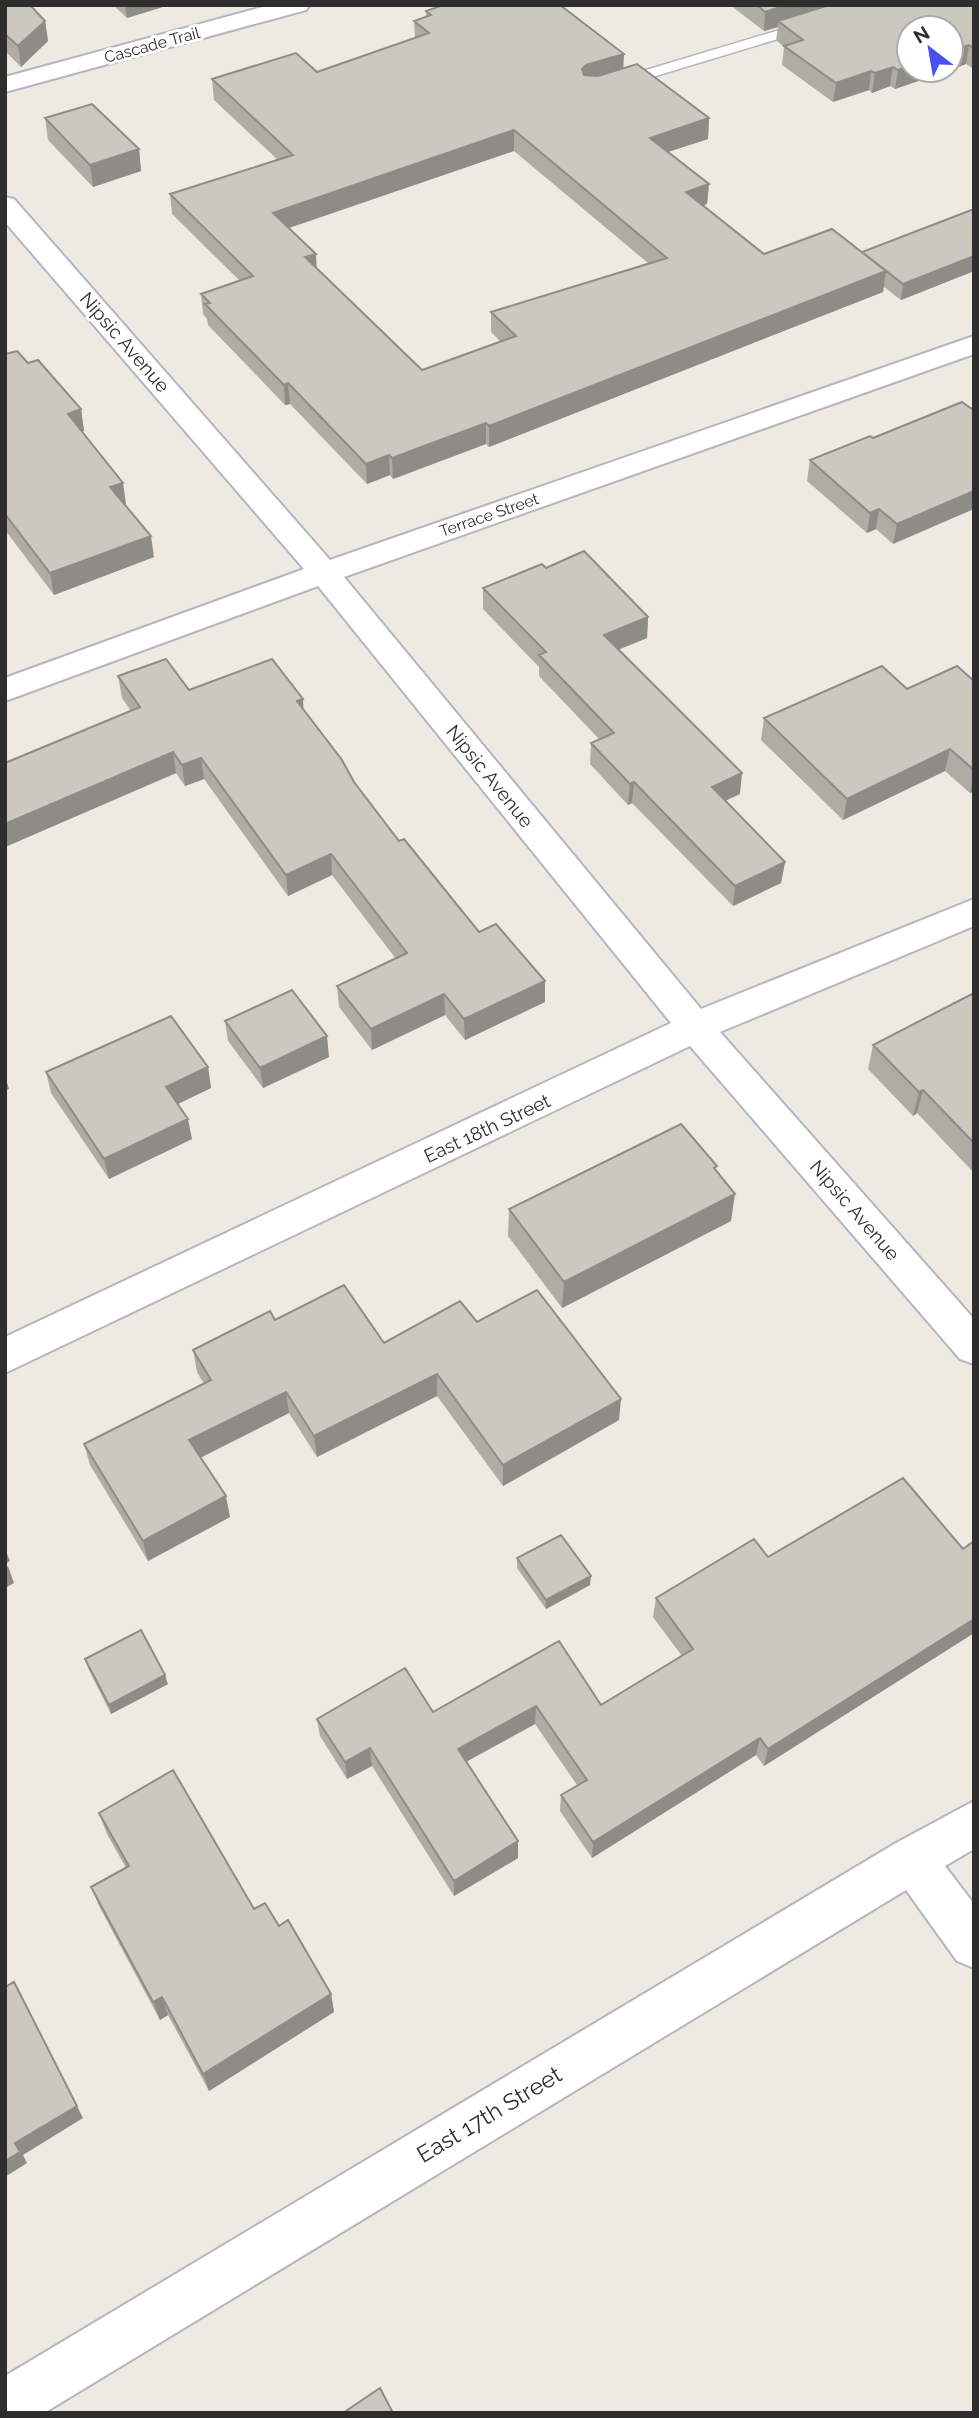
<svg xmlns="http://www.w3.org/2000/svg" width="979" height="2418" font-family="Raleway,sans-serif">
<style>
.lines{fill:none;stroke-linecap:round;stroke-linejoin:round}
.service-casing{stroke:#b4b5c0;stroke-width:3}
.minor-casing{stroke:#b4b5c0;stroke-width:4}
.service{fill:#fff;fill-rule:evenodd}
.minor{fill:#fff;fill-rule:evenodd}
.wall{fill:#aeaca4;fill-rule:evenodd}
.shaded-wall{fill:#8d8c86}
.building{fill:#cac8bf;stroke:#8d8c86;stroke-width:2;fill-rule:evenodd}
.labels{text-anchor:middle;dominant-baseline:central;stroke-width:6;stroke-linejoin:round;paint-order:stroke}
.far-street-label{font-size:16px;fill:#2e2e2e;stroke:#fff}
.street-label{font-size:19px;fill:#2e2e2e;stroke:#fff}
.near-street-label{font-size:23px;fill:#2e2e2e;stroke:#fff}
</style>
<rect width="100%" height="100%" fill="#eeeae1"/>
<g class="lines">
<defs>
<path id="service" d="M 806,22 L 811,23 L 811,29 L 626,85 L 616,85 L 614,82 L 616,79 Z"/>
<path id="minor" d="M 270,5 L 310,5 L 306,10 L 5,92 L 5,77 Z
M 5,197 L 14,199 L 330,560 L 974,336 L 974,354 L 344,577 L 701,1009 L 974,899 L 974,926 L 720,1032 L 974,1319 L 974,1364 L 960,1359 L 690,1046 L 5,1373 L 5,1337 L 671,1023 L 318,586 L 5,701 L 5,678 L 304,569 L 5,222 Z
M 974,1801 L 974,1849 L 945,1866 L 974,1904 L 974,1968 L 957,1961 L 906,1890 L 44,2413 L 5,2413 L 5,2376 L 896,1843 Z"/>
</defs>
<use href="#service" class="service-casing"/>
<use href="#minor" class="minor-casing"/>
<use href="#service" class="service"/>
<use href="#minor" class="minor"/>
</g>
<path class="wall" d="M 5,5 L 45,21 L 48,41 L 21,67 L 5,51 Z
M 113,5 L 169,5 L 127,18 Z
M 730,5 L 974,5 L 974,69 L 966,64 L 909,70 L 950,70 L 895,89 L 890,86 L 872,93 L 869,90 L 833,102 L 782,65 L 784,47 L 776,40 L 778,27 L 764,31 Z
M 426,11 L 623,68 L 709,118 L 708,139 L 668,152 L 709,184 L 707,204 L 703,206 L 764,254 L 862,253 L 974,209 L 974,271 L 901,300 L 884,287 L 883,292 L 489,447 L 486,444 L 393,479 L 390,475 L 367,484 L 290,404 L 285,405 L 208,325 L 207,319 L 203,314 L 201,294 L 239,280 L 172,214 L 170,194 L 278,160 L 214,100 L 212,79 L 317,72 L 415,38 L 414,21 L 426,17 ZM 514,151 L 648,263 L 491,312 L 491,332 L 501,342 L 422,370 L 317,269 L 289,228 Z
M 45,118 L 139,149 L 141,171 L 93,187 L 48,140 Z
M 5,354 L 28,363 L 81,409 L 84,431 L 82,431 L 126,504 L 124,505 L 154,557 L 54,595 L 5,530 Z
M 962,402 L 893,544 L 876,529 L 867,533 L 807,481 L 810,460 L 873,438 Z
M 546,568 L 648,617 L 647,638 L 618,650 L 740,794 L 725,801 L 785,862 L 781,883 L 733,906 L 632,803 L 628,805 L 590,764 L 591,743 L 599,739 L 539,676 L 539,667 L 483,609 L 483,588 Z
M 118,676 L 304,710 L 354,782 L 399,841 L 479,932 L 545,1002 L 465,1040 L 445,1015 L 372,1050 L 339,1007 L 337,986 L 396,959 L 332,875 L 288,896 L 204,779 L 185,786 L 176,773 L 5,847 L 5,763 L 131,711 L 122,698 Z
M 974,681 L 974,791 L 970,793 L 945,771 L 843,820 L 761,740 L 764,718 L 907,689 Z
M 974,993 L 974,1173 L 917,1113 L 913,1116 L 868,1069 L 873,1045 Z
M 225,1021 L 329,1057 L 263,1088 L 228,1041 Z
M 208,1067 L 211,1088 L 178,1104 L 192,1139 L 109,1179 L 51,1093 L 46,1072 Z
M 716,1171 L 731,1221 L 562,1308 L 508,1236 L 509,1209 Z
M 275,1320 L 384,1343 L 477,1322 L 619,1420 L 503,1486 L 437,1396 L 317,1457 L 289,1413 L 201,1457 L 230,1517 L 148,1561 L 90,1465 L 84,1444 L 204,1384 L 197,1372 L 193,1350 Z
M 974,1541 L 974,1633 L 764,1766 L 756,1755 L 592,1858 L 560,1811 L 561,1795 L 577,1785 L 535,1724 L 466,1762 L 518,1841 L 518,1858 L 454,1896 L 372,1766 L 347,1779 L 320,1736 L 317,1719 L 433,1712 L 559,1641 L 601,1705 L 682,1656 L 653,1617 L 656,1598 L 768,1557 L 963,1549 Z
M 517,1558 L 590,1585 L 546,1609 L 517,1568 Z
M 85,1659 L 168,1684 L 111,1714 L 88,1668 Z
M 99,1813 L 279,1926 L 331,1994 L 334,2012 L 209,2091 L 168,2015 L 160,2020 L 99,1906 L 91,1887 L 126,1868 L 107,1834 Z"/>
<path class="shaded-wall" d="M 125,5 L 169,5 L 127,18 Z
M 787,5 L 847,5 L 778,21 L 778,27 L 764,31 L 765,12 Z
M 45,21 L 48,41 L 21,67 L 18,46 Z
M 969,45 L 966,64 L 951,70 L 951,51 Z
M 624,54 L 623,74 L 585,85 L 582,69 L 586,65 Z
M 909,66 L 909,70 L 950,70 L 895,89 L 898,70 Z
M 893,67 L 890,86 L 872,93 L 875,73 Z
M 871,71 L 869,90 L 833,102 L 836,83 Z
M 709,118 L 708,139 L 649,158 L 650,138 Z
M 514,130 L 514,151 L 274,233 L 273,213 Z
M 139,149 L 141,171 L 93,187 L 90,165 Z
M 709,184 L 707,204 L 685,212 L 686,192 Z
M 316,254 L 317,274 L 305,257 Z
M 974,256 L 974,271 L 901,300 L 903,284 Z
M 886,271 L 883,292 L 489,447 L 489,426 Z
M 288,383 L 290,404 L 285,405 L 284,385 Z
M 81,409 L 84,431 L 72,435 L 68,414 Z
M 486,423 L 486,444 L 393,479 L 392,458 Z
M 389,455 L 390,475 L 367,484 L 366,464 Z
M 123,483 L 126,504 L 113,509 L 110,487 Z
M 974,491 L 974,509 L 893,544 L 897,524 Z
M 879,509 L 876,529 L 867,533 L 870,513 Z
M 151,536 L 154,557 L 54,595 L 50,573 Z
M 648,617 L 647,638 L 602,656 L 604,635 Z
M 303,699 L 304,720 L 297,701 Z
M 950,749 L 945,771 L 843,820 L 847,799 Z
M 173,752 L 176,773 L 5,847 L 5,824 Z
M 201,758 L 204,779 L 185,786 L 182,765 Z
M 742,773 L 740,794 L 709,808 L 712,787 Z
M 974,776 L 974,791 L 970,793 Z
M 634,782 L 632,803 L 628,805 L 630,784 Z
M 331,854 L 332,875 L 288,896 L 286,875 Z
M 785,862 L 781,883 L 733,906 L 735,886 Z
M 545,981 L 545,1002 L 465,1040 L 464,1019 Z
M 444,994 L 445,1015 L 372,1050 L 371,1029 Z
M 327,1036 L 329,1057 L 263,1088 L 260,1068 Z
M 208,1067 L 211,1088 L 169,1108 L 166,1087 Z
M 5,1076 L 9,1089 L 5,1091 Z
M 923,1090 L 917,1113 L 913,1116 L 919,1092 Z
M 188,1119 L 192,1139 L 109,1179 L 104,1159 Z
M 735,1194 L 731,1221 L 562,1308 L 564,1282 Z
M 437,1374 L 437,1396 L 317,1457 L 314,1436 Z
M 286,1392 L 289,1413 L 194,1461 L 189,1440 Z
M 621,1399 L 619,1420 L 503,1486 L 503,1465 Z
M 226,1496 L 230,1517 L 148,1561 L 143,1541 Z
M 5,1549 L 10,1561 L 5,1564 Z
M 8,1566 L 14,1583 L 5,1588 L 5,1567 Z
M 591,1576 L 590,1585 L 546,1609 L 546,1600 Z
M 974,1619 L 974,1633 L 764,1766 L 768,1749 Z
M 165,1675 L 168,1684 L 111,1714 L 109,1705 Z
M 536,1706 L 535,1724 L 458,1766 L 458,1749 Z
M 760,1738 L 756,1755 L 592,1858 L 593,1842 Z
M 370,1748 L 372,1766 L 347,1779 L 345,1762 Z
M 518,1841 L 518,1858 L 454,1896 L 454,1881 Z
M 14,1982 L 83,2118 L 23,2155 L 27,2163 L 5,2177 L 5,2161 L 15,2143 Z
M 331,1994 L 334,2012 L 209,2091 L 203,2074 Z
M 162,1997 L 168,2015 L 160,2020 L 153,2002 Z"/>
<path class="building" d="M 5,5 L 30,5 L 45,21 L 18,46 L 5,34 Z
M 443,5 L 560,5 L 624,54 L 586,65 L 582,69 L 584,75 L 598,76 L 637,64 L 709,118 L 650,138 L 709,184 L 686,192 L 764,254 L 832,229 L 886,271 L 489,426 L 486,423 L 392,458 L 389,455 L 366,464 L 288,383 L 284,385 L 205,304 L 210,303 L 201,294 L 253,276 L 170,194 L 293,155 L 212,79 L 296,53 L 317,72 L 429,33 L 414,21 L 431,15 L 426,11 ZM 514,130 L 667,258 L 491,312 L 516,336 L 422,370 L 305,257 L 316,254 L 273,213 Z
M 757,5 L 787,5 L 765,12 Z
M 829,5 L 974,5 L 974,48 L 969,45 L 951,51 L 951,28 L 909,28 L 909,66 L 898,70 L 893,67 L 875,73 L 871,71 L 836,83 L 784,46 L 803,40 L 778,21 Z
M 92,104 L 139,149 L 90,165 L 45,118 Z
M 974,209 L 974,256 L 903,284 L 862,252 Z
M 17,351 L 28,363 L 38,360 L 81,409 L 68,414 L 123,483 L 110,487 L 151,536 L 50,573 L 5,514 L 5,354 Z
M 962,402 L 972,409 L 974,408 L 974,491 L 897,524 L 879,509 L 870,513 L 810,460 L 870,436 L 873,438 Z
M 584,551 L 648,617 L 604,635 L 742,773 L 712,787 L 785,862 L 735,886 L 634,782 L 630,784 L 591,743 L 614,733 L 539,655 L 546,652 L 483,588 L 542,564 L 546,568 Z
M 166,659 L 189,690 L 272,659 L 303,699 L 297,701 L 342,760 L 354,782 L 399,841 L 404,839 L 479,932 L 496,924 L 545,981 L 464,1019 L 444,994 L 371,1029 L 337,986 L 407,953 L 331,854 L 286,875 L 201,758 L 182,765 L 173,752 L 5,824 L 5,763 L 140,707 L 118,676 Z
M 882,666 L 907,689 L 957,666 L 974,681 L 974,770 L 950,749 L 847,799 L 764,718 Z
M 292,990 L 327,1036 L 260,1068 L 225,1021 Z
M 974,993 L 974,1143 L 923,1090 L 919,1092 L 873,1045 Z
M 171,1016 L 208,1067 L 166,1087 L 188,1119 L 104,1159 L 46,1072 Z
M 681,1124 L 717,1166 L 714,1168 L 735,1194 L 564,1282 L 509,1209 Z
M 344,1285 L 384,1343 L 460,1301 L 477,1322 L 537,1290 L 621,1399 L 503,1465 L 437,1374 L 314,1436 L 286,1392 L 189,1440 L 226,1496 L 143,1541 L 84,1444 L 211,1380 L 193,1350 L 270,1311 L 275,1320 Z
M 903,1478 L 963,1549 L 974,1541 L 974,1619 L 768,1749 L 760,1738 L 593,1842 L 561,1795 L 587,1780 L 536,1706 L 458,1749 L 518,1841 L 454,1881 L 370,1748 L 345,1762 L 317,1719 L 405,1668 L 433,1712 L 559,1641 L 601,1705 L 693,1649 L 656,1598 L 754,1539 L 768,1557 Z
M 561,1535 L 591,1576 L 546,1600 L 517,1558 Z
M 141,1630 L 165,1675 L 109,1705 L 85,1659 Z
M 173,1770 L 254,1909 L 265,1903 L 279,1926 L 288,1920 L 331,1994 L 203,2074 L 162,1997 L 153,2002 L 91,1887 L 129,1866 L 99,1813 Z
M 14,1982 L 77,2106 L 15,2143 L 20,2152 L 5,2161 L 5,1987 Z
M 380,2388 L 393,2413 L 343,2413 Z"/>
<g class="labels">
<g class="far-street-label">
<text transform="translate(152 45) rotate(-15)">Cascade Trail</text>
<text transform="translate(489 515) rotate(-19)">Terrace Street</text>
</g>
<g class="street-label">
<text transform="translate(125 342) rotate(49)">Nipsic Avenue</text>
<text transform="translate(490 776) rotate(51)">Nipsic Avenue</text>
<text transform="translate(487 1128) rotate(-25)">East 18th Street</text>
<text transform="translate(855 1210) rotate(49)">Nipsic Avenue</text>
</g>
<g class="near-street-label">
<text transform="translate(489 2114) rotate(-31)">East 17th Street</text>
</g>
</g>
<rect width="979" height="2418" fill="none" stroke="#2e2e2e" stroke-width="14"/>
<g transform="translate(930 49) rotate(329)"><circle r="33" fill="#ffffff" stroke="#ababab" stroke-width="2"/>
<path d="M0-5L12 26L0 18L-12 26Z" fill="#474ff5"/>
<text y="-10" font-size="19" font-weight="bold" text-anchor="middle" fill="#2e2e2e">N</text>
</g>
</svg>
